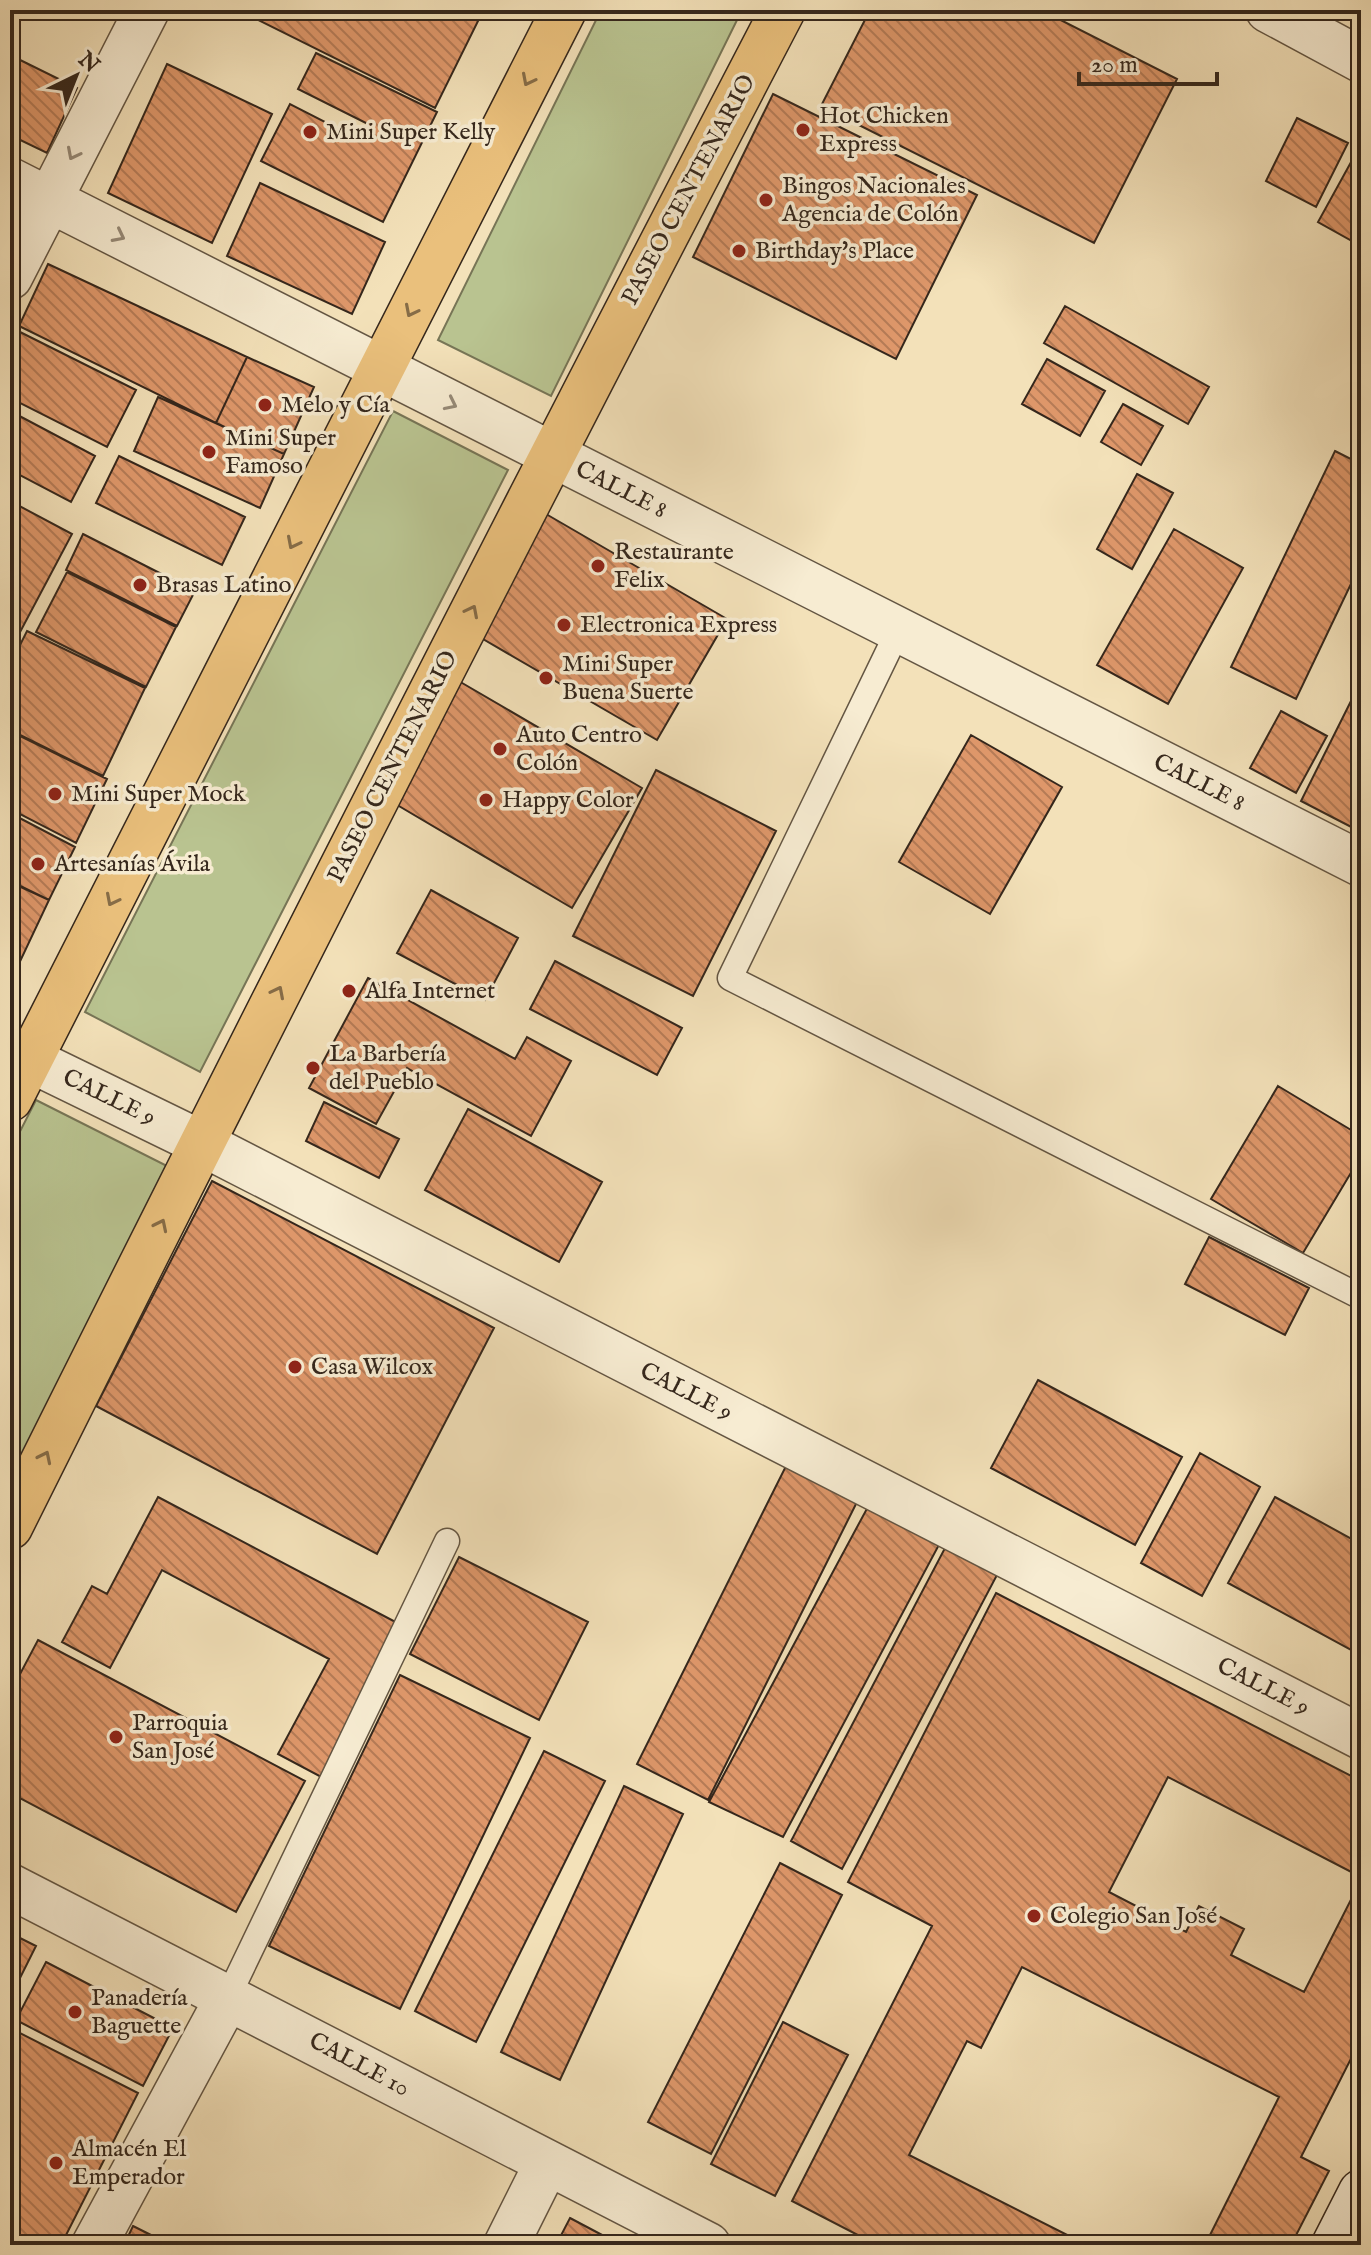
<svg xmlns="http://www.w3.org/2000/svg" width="1371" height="2255" font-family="'IM FELL English',serif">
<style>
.green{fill:#b9c390;stroke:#777556;stroke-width:2}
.building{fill:url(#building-back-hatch);stroke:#35271c;stroke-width:2}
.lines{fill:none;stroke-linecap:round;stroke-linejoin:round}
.lane-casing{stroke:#645643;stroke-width:27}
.street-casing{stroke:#645643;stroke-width:47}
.secondary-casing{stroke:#35271c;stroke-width:47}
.primary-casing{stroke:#35271c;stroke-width:47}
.lane{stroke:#f7ecd2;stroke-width:24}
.street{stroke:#f7ecd2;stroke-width:44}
.secondary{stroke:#f7ecd2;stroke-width:44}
.primary{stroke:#eac07c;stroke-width:44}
.oneway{stroke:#866c47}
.oneway2{stroke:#968a77}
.poi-dot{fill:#8f2418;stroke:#f7ecd2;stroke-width:3}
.labels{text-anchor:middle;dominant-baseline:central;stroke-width:7;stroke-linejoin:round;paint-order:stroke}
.poi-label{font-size:24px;fill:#35271c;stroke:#f7ecd2;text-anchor:start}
.street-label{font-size:24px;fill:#35271c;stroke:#f7ecd2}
</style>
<defs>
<pattern id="building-back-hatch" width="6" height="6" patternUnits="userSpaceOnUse" patternTransform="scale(2)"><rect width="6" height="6" fill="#de976a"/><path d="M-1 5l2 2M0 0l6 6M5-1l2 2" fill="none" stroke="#b57b56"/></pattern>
</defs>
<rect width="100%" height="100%" fill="#f3e1b9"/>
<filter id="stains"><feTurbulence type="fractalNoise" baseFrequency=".0025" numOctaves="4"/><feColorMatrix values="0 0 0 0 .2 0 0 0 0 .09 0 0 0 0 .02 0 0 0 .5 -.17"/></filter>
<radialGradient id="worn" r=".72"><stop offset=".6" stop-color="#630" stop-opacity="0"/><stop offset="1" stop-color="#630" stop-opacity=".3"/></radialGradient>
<path class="green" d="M 601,10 L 742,10 L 551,396 L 438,340 Z
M 393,411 L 508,470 L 200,1072 L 85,1012 Z
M 36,1100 L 167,1166 L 10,1481 L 10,1151 Z"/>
<path class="building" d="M 238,10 L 482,10 L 483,11 L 435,108 Z
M 870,10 L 1041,10 L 1177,79 L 1094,243 L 821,106 Z
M 316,53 L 437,112 L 383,222 L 261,161 L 290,104 L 360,140 L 368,124 L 298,89 Z
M 10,55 L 77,88 L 47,153 L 10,135 Z
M 167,64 L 272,114 L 212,243 L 108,193 Z
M 773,94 L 977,195 L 896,359 L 693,257 Z
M 1297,118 L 1348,143 L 1316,207 L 1266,181 Z
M 1361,144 L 1361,246 L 1318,222 Z
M 260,183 L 385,242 L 352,314 L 227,256 Z
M 48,264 L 247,357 L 216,423 L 19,326 Z
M 1065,306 L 1209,387 L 1188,424 L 1044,343 Z
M 18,331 L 136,390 L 107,447 L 10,398 L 10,348 Z
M 247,357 L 314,387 L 284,454 L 216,423 Z
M 1047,359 L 1105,391 L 1080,436 L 1022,404 Z
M 158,397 L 284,454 L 260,508 L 134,451 Z
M 1123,404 L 1163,426 L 1141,465 L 1101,442 Z
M 10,411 L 95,456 L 71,502 L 10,470 Z
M 1335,451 L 1361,464 L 1361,563 L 1296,699 L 1231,667 Z
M 119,456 L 245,517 L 222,565 L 96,503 Z
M 1137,474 L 1173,493 L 1132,569 L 1097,549 Z
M 10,501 L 72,534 L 10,651 Z
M 546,514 L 727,619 L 657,740 L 476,635 Z
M 1174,529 L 1243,568 L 1168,704 L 1097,665 Z
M 83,534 L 195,591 L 177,626 L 66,570 Z
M 67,572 L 176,627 L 146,687 L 36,632 Z
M 27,631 L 145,688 L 103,776 L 10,730 L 10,665 Z
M 457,680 L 642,788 L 572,908 L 387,799 Z
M 1361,681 L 1361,832 L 1301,801 Z
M 1281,711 L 1327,736 L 1296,793 L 1250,768 Z
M 10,731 L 107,779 L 76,843 L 10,809 Z
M 971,735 L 1062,787 L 990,914 L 899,862 Z
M 656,770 L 776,831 L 693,996 L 573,936 Z
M 10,813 L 75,847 L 49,900 L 10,881 Z
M 10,882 L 49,900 L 16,970 L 10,967 Z
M 431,890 L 518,938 L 485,1000 L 397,953 Z
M 555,961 L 682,1028 L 657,1075 L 530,1009 Z
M 368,978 L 515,1059 L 527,1037 L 571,1061 L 531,1136 L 407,1068 L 376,1124 L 309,1088 Z
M 1278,1086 L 1361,1136 L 1361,1156 L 1303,1253 L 1211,1199 Z
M 324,1102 L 399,1139 L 379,1178 L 306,1141 Z
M 468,1109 L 602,1182 L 559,1262 L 425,1190 Z
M 212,1181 L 494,1328 L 377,1554 L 96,1406 Z
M 1209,1237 L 1309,1288 L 1285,1335 L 1185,1284 Z
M 1038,1380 L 1182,1457 L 1135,1545 L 991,1468 Z
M 1200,1453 L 1260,1487 L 1202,1596 L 1141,1563 Z
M 787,1464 L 858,1500 L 708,1800 L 637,1764 Z
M 158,1497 L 405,1627 L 325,1779 L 278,1754 L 329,1659 L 162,1570 L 110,1668 L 62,1642 L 92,1586 L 107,1594 Z
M 1275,1497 L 1361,1544 L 1361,1631 L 1351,1650 L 1228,1583 Z
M 870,1503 L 941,1541 L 783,1837 L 709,1802 Z
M 945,1548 L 997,1575 L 842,1869 L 791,1841 Z
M 459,1557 L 588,1622 L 539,1720 L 410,1654 Z
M 996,1593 L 1361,1781 L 1361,1877 L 1168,1777 L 1109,1892 L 1186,1932 L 1199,1906 L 1244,1929 L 1231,1955 L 1304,1992 L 1361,1880 L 1361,2039 L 1301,2157 L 1329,2171 L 1291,2245 L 1205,2245 L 1279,2097 L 1022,1967 L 981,2048 L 967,2041 L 909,2155 L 1087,2245 L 877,2245 L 792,2201 L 932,1926 L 848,1882 Z
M 38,1640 L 305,1781 L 236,1912 L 10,1793 L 10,1693 Z
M 400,1675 L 530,1738 L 400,2009 L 269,1946 Z
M 544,1751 L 605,1781 L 476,2042 L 415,2011 Z
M 624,1786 L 683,1814 L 560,2080 L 501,2052 Z
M 780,1863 L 842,1895 L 711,2154 L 648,2122 Z
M 10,1933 L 36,1946 L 10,1998 Z
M 46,1962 L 173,2028 L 143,2086 L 16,2020 Z
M 783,2022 L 848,2055 L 775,2196 L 711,2164 Z
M 10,2028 L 138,2093 L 61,2245 L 34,2245 L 10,2233 Z
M 570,2218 L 621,2245 L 556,2245 Z
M 133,2226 L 171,2245 L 124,2245 Z"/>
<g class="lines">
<defs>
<path id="lane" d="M 898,631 L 730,978 L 1361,1297
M 228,1997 L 447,1541"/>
<path id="street" d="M 1268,10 L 1361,60
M 10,180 L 1361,864
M 10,277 L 147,10
M 10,1050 L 201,1143 L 1361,1737
M 10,1886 L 708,2245
M 94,2245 L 228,1997
M 506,2245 L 547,2163"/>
<path id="secondary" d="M 1334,2245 L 1361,2192"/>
<path id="primary" d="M 10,1099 L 564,10
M 10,1527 C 263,1019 521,513 783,10"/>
</defs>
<use href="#lane" class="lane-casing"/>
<use href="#street" class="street-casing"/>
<use href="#secondary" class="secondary-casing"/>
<use href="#primary" class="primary-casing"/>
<use href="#lane" class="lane"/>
<use href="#street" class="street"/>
<use href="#secondary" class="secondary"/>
<use href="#primary" class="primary"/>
</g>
<defs><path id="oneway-chevron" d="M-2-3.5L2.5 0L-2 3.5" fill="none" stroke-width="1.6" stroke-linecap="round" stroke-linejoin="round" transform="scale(2)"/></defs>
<g class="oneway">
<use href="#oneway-chevron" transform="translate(528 80) rotate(117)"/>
<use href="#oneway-chevron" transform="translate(411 311) rotate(117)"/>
<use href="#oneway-chevron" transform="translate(293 543) rotate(117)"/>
<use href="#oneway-chevron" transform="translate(472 611) rotate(-63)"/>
<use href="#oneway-chevron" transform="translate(112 900) rotate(117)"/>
<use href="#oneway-chevron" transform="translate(278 992) rotate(-63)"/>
<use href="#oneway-chevron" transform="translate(161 1225) rotate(-64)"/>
<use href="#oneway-chevron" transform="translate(45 1457) rotate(-64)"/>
</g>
<g class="oneway2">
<use href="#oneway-chevron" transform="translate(73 154) rotate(117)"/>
<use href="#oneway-chevron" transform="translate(119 236) rotate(27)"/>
<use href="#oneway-chevron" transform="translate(451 404) rotate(26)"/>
</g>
<g class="poi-dot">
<circle cx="803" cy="130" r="8"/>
<circle cx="310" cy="132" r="8"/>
<circle cx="766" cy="200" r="8"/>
<circle cx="739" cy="251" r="8"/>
<circle cx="265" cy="405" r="8"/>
<circle cx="209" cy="452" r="8"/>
<circle cx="598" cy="566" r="8"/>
<circle cx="140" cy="585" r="8"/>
<circle cx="564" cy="625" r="8"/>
<circle cx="546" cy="678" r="8"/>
<circle cx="500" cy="749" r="8"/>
<circle cx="55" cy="794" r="8"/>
<circle cx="486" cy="800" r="8"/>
<circle cx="38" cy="864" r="8"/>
<circle cx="349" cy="991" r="8"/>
<circle cx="313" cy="1068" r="8"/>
<circle cx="295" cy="1367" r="8"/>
<circle cx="116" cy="1737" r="8"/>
<circle cx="1034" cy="1916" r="8"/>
<circle cx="75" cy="2012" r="8"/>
<circle cx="56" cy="2163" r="8"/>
</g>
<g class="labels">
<g class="poi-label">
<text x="819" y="116">Hot Chicken<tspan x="819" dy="28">Express</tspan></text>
<text x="326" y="132">Mini Super Kelly</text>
<text x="782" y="186">Bingos Nacionales<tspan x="782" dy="28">Agencia de Colón</tspan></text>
<text x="755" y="251">Birthday's Place</text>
<text x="281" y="405">Melo y Cía</text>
<text x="225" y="438">Mini Super<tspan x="225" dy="28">Famoso</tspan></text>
<text x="614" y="552">Restaurante<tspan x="614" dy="28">Felix</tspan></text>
<text x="156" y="585">Brasas Latino</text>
<text x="580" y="625">Electronica Express</text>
<text x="562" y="664">Mini Super<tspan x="562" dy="28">Buena Suerte</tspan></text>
<text x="516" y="735">Auto Centro<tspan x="516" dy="28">Colón</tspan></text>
<text x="71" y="794">Mini Super Mock</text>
<text x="502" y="800">Happy Color</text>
<text x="54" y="864">Artesanías Ávila</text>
<text x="365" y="991">Alfa Internet</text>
<text x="329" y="1054">La Barbería<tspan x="329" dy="28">del Pueblo</tspan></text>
<text x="311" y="1367">Casa Wilcox</text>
<text x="132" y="1723">Parroquia<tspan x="132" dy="28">San José</tspan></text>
<text x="1050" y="1916">Colegio San José</text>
<text x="91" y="1998">Panadería<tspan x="91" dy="28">Baguette</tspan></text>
<text x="72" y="2149">Almacén El<tspan x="72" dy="28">Emperador</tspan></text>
</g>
<g class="street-label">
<text transform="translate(689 190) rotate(-62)">PASEO CENTENARIO</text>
<text transform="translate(621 490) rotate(27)">CALLE 8</text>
<text transform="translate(393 767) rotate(-63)">PASEO CENTENARIO</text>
<text transform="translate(1199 783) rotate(27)">CALLE 8</text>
<text transform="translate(109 1098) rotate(26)">CALLE 9</text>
<text transform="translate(686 1392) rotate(27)">CALLE 9</text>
<text transform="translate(1263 1687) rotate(27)">CALLE 9</text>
<text transform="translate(359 2065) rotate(28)">CALLE 10</text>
</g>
</g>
<rect width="1371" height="2255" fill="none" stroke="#f3e1b9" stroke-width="40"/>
<rect x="12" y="12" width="1347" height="2231" fill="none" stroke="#35271c" stroke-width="4"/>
<rect x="20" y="20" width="1331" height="2215" fill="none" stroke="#35271c" stroke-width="2"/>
<g transform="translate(76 76) rotate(43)" stroke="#f7ecd2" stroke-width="6" paint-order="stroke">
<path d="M0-6L14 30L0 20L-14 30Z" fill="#35271c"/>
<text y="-12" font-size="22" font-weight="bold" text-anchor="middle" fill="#35271c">N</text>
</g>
<path d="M1079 72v12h138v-12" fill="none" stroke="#35271c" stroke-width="4"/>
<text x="1091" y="72" font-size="24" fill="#35271c" stroke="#f7ecd2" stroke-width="6" paint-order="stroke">20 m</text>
<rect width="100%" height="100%" filter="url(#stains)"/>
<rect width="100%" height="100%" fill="url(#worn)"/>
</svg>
